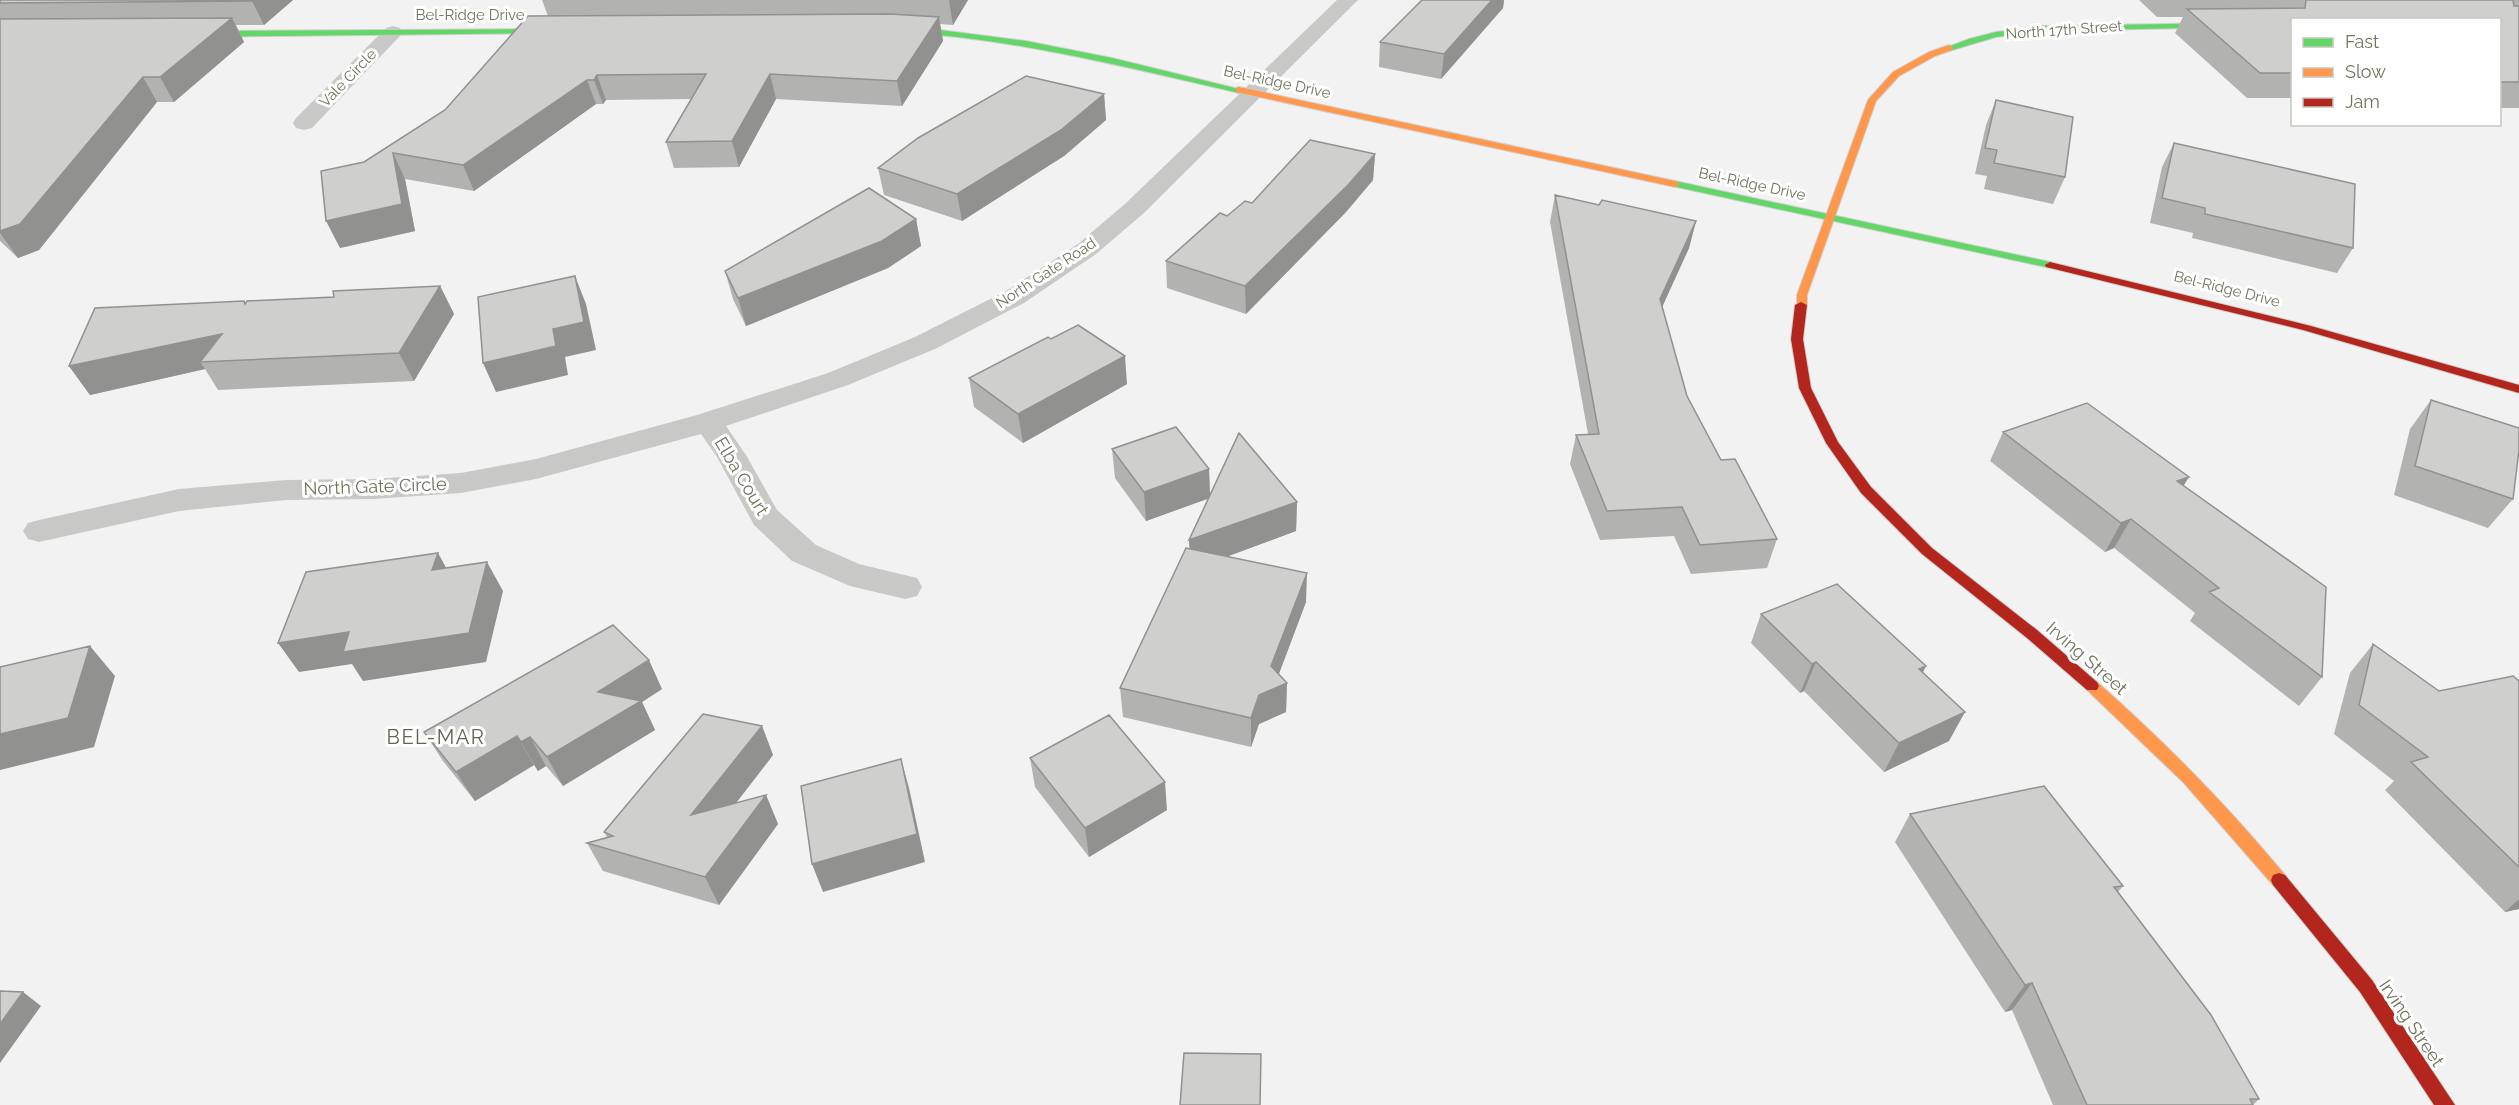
<svg xmlns="http://www.w3.org/2000/svg" width="2519" height="1105" font-family="Raleway,sans-serif">
<style>
.lines{fill:none;stroke-linecap:round;stroke-linejoin:round}
.fast-casing{stroke:#d0d0ce;stroke-width:2}
.slow-casing{stroke:#d0d0ce;stroke-width:2}
.jam-casing{stroke:#d0d0ce;stroke-width:2}
.street{fill:#c8c9c7;fill-rule:evenodd}
.fast{fill:#63d668;fill-rule:evenodd}
.slow{fill:#ff974d;fill-rule:evenodd}
.jam{fill:#b3261e;fill-rule:evenodd}
.wall{fill:#b2b2b1}
.shaded-wall{fill:#919190}
.building{fill:#cfcfce;stroke:#919190;stroke-width:1.5}
.labels{text-anchor:middle;dominant-baseline:central;stroke-width:6;stroke-linejoin:round;paint-order:stroke}
.far-street-label{font-size:15px;fill:#6f745d;stroke:#fff}
.street-label{font-size:18px;fill:#6f745d;stroke:#fff}
.neighbourhood-label{font-size:20px;letter-spacing:1.5px;fill:#606553;stroke:#fff}
</style>
<rect width="100%" height="100%" fill="#f3f2f3"/>
<g class="lines">
<defs>
<path id="fast" d="M 2292,22 L 2292,26 L 2043,31 L 1996,37 L 1949,51 L 1945,48 L 1969,39 L 1996,32 L 2043,26 Z
M 894,28 L 940,30 L 1026,41 L 1112,58 L 1243,90 L 1239,93 C 1125,67 1014,38 897,32 L 893,30 Z
M 557,29 L 560,29 L 560,33 L 195,37 L 191,34 L 195,31 Z
M 1675,181 L 2050,262 L 2055,265 L 2050,268 L 1672,186 L 1670,184 Z"/>
<path id="slow" d="M 1949,45 L 1953,48 L 1952,50 L 1935,56 L 1899,76 L 1876,101 L 1807,295 L 1807,305 L 1801,308 L 1797,307 L 1797,295 L 1868,100 L 1893,72 L 1929,52 Z
M 1239,87 L 1675,181 L 1680,184 L 1675,187 L 1236,92 L 1236,88 Z
M 2092,680 L 2097,682 C 2165,742 2227,805 2285,875 L 2287,880 L 2285,885 L 2279,887 L 2273,885 L 2184,783 L 2087,690 L 2085,686 L 2087,682 Z"/>
<path id="jam" d="M 2050,262 L 2311,326 L 2519,385 L 2519,393 L 2303,330 L 2046,267 L 2045,265 Z
M 1801,302 L 1807,305 L 1803,339 L 1811,388 L 1838,442 L 1871,487 L 1932,548 L 2037,630 L 2097,682 L 2099,686 L 2097,690 L 2087,690 L 2027,638 L 1922,554 L 1861,493 L 1826,443 L 1799,388 L 1791,339 L 1795,305 Z
M 2279,873 L 2285,875 L 2372,980 L 2455,1105 L 2434,1105 L 2360,992 L 2273,885 L 2271,880 L 2273,875 Z"/>
</defs>
<use href="#fast" class="fast-casing"/>
<use href="#slow" class="slow-casing"/>
<use href="#jam" class="jam-casing"/>
<path class="street" d="M 1337,0 L 1358,0 L 1144,213 L 1096,254 L 1024,303 L 935,349 L 848,385 L 726,426 L 746,455 L 777,510 L 816,545 L 859,564 L 917,578 L 922,587 L 917,596 L 905,599 L 850,586 L 792,561 L 754,525 L 717,457 L 701,434 L 536,479 L 461,493 L 373,499 L 286,500 L 179,511 L 39,542 L 28,539 L 23,531 L 28,523 L 39,520 L 179,489 L 286,480 L 373,479 L 461,473 L 536,459 L 697,415 L 828,373 L 915,337 L 1006,291 L 1078,244 L 1126,203 Z
M 393,26 L 400,28 L 403,32 L 400,36 L 312,128 L 304,130 L 296,128 L 293,123 L 296,118 L 386,28 Z"/>
<use href="#fast" class="fast"/>
<use href="#slow" class="slow"/>
<use href="#jam" class="jam"/>
</g>
<path class="wall" d="M 0,0 L 293,0 L 264,25 L 236,25 L 244,42 L 174,102 L 157,102 L 39,250 L 18,258 L 0,241 Z
M 542,0 L 968,0 L 953,25 L 940,24 L 943,41 L 902,106 L 776,99 L 739,167 L 674,168 L 666,142 L 691,99 L 606,100 L 603,104 L 596,104 L 474,191 L 405,179 L 415,231 L 340,248 L 364,162 L 445,110 L 548,16 Z
M 1422,0 L 1504,0 L 1503,8 L 1441,79 L 1379,67 L 1380,42 Z
M 2139,0 L 2519,0 L 2519,108 L 2499,108 L 2499,20 L 2292,20 L 2292,98 L 2247,98 L 2175,33 L 2183,17 L 2157,17 Z
M 1104,94 L 1106,120 L 1064,156 L 962,221 L 884,195 L 878,168 Z
M 1996,100 L 2065,177 L 2053,204 L 1984,189 L 1987,176 L 1975,174 L 1986,125 Z
M 2174,143 L 2353,248 L 2337,273 L 2192,238 L 2193,233 L 2150,223 L 2162,167 Z
M 1375,154 L 1373,180 L 1346,212 L 1246,314 L 1167,288 L 1166,261 L 1227,216 L 1252,203 Z
M 1555,195 L 1599,205 L 1696,221 L 1689,248 L 1662,307 L 1687,396 L 1721,460 L 1777,539 L 1767,568 L 1691,574 L 1674,536 L 1600,540 L 1570,464 L 1576,435 L 1588,434 L 1550,222 Z
M 916,219 L 921,246 L 888,268 L 746,326 L 733,299 L 725,271 Z
M 440,286 L 454,314 L 414,381 L 218,390 L 205,369 L 90,395 L 69,366 L 244,301 L 246,303 L 334,297 Z
M 1051,339 L 1127,384 L 1023,443 L 974,407 L 969,378 Z
M 2431,400 L 2513,499 L 2488,528 L 2394,495 L 2410,429 Z
M 2003,432 L 2184,485 L 2322,677 L 2299,706 L 2190,621 L 2195,613 L 2114,548 L 2105,552 L 1990,461 Z
M 1112,449 L 1209,469 L 1210,496 L 1297,502 L 1296,531 L 1227,556 L 1306,602 L 1279,674 L 1287,683 L 1286,712 L 1259,724 L 1251,747 L 1123,717 L 1120,688 L 1190,549 L 1189,540 L 1209,498 L 1146,521 L 1115,478 Z
M 1761,614 L 1949,741 L 1884,772 L 1804,691 L 1800,693 L 1751,643 Z
M 2373,644 L 2439,691 L 2519,681 L 2519,909 L 2505,912 L 2385,790 L 2394,781 L 2334,734 L 2350,673 Z
M 662,689 L 642,702 L 655,730 L 563,786 L 546,766 L 538,771 L 534,765 L 475,801 L 443,761 L 424,732 Z
M 762,726 L 773,755 L 736,803 L 766,795 L 778,824 L 719,905 L 603,871 L 587,843 L 607,837 L 604,832 Z
M 1030,758 L 1167,810 L 1089,857 L 1035,787 Z
M 1910,814 L 2123,886 L 2118,892 L 2259,1099 L 2253,1105 L 2053,1105 L 2012,1010 L 2005,1012 L 1895,842 Z"/>
<path class="shaded-wall" d="M 253,0 L 293,0 L 264,25 L 252,1 Z
M 950,0 L 968,0 L 953,25 L 949,1 Z
M 1492,0 L 1504,0 L 1503,8 L 1441,79 L 1444,54 Z
M 939,17 L 943,41 L 902,106 L 897,81 Z
M 232,18 L 244,42 L 174,102 L 160,77 Z
M 770,74 L 776,99 L 739,167 L 732,141 Z
M 597,75 L 606,100 L 603,104 L 594,80 Z
M 143,77 L 157,102 L 39,250 L 18,258 L 0,233 L 0,231 Z
M 587,80 L 596,104 L 474,191 L 463,165 Z
M 1104,94 L 1106,120 L 1064,156 L 962,221 L 957,194 Z
M 393,153 L 405,179 L 415,231 L 340,248 L 326,221 Z
M 1375,154 L 1373,180 L 1346,212 L 1246,314 L 1245,286 Z
M 916,219 L 921,246 L 888,268 L 746,326 L 738,298 Z
M 1696,221 L 1689,248 L 1653,327 L 1660,299 Z
M 575,276 L 586,304 L 596,350 L 565,357 L 568,375 L 496,392 L 483,363 L 553,329 Z
M 440,286 L 454,314 L 414,381 L 399,353 Z
M 222,334 L 200,362 L 205,369 L 90,395 L 69,366 Z
M 1125,356 L 1127,384 L 1023,443 L 1018,414 Z
M 1209,469 L 1210,498 L 1146,521 L 1144,492 Z
M 2189,477 L 2171,506 L 2177,481 Z
M 1297,502 L 1296,531 L 1191,570 L 1189,540 Z
M 2131,519 L 2114,548 L 2105,552 L 2121,523 Z
M 438,553 L 454,582 L 432,570 Z
M 487,562 L 503,591 L 486,662 L 363,681 L 352,664 L 299,672 L 278,643 L 349,632 Z
M 1307,573 L 1306,602 L 1273,689 L 1287,683 L 1286,712 L 1259,724 L 1251,747 L 1251,718 Z
M 90,646 L 115,676 L 94,747 L 0,770 L 0,734 Z
M 649,660 L 662,689 L 642,702 L 655,730 L 563,786 L 547,757 L 598,692 Z
M 1816,662 L 1804,691 L 1800,693 L 1812,664 Z
M 1926,666 L 1912,695 L 1919,669 Z
M 1965,712 L 1949,741 L 1884,772 L 1899,743 Z
M 762,726 L 773,755 L 705,843 L 691,815 Z
M 517,736 L 534,765 L 475,801 L 456,772 Z
M 530,737 L 546,766 L 538,771 L 521,742 Z
M 901,759 L 909,788 L 925,862 L 823,892 L 812,864 Z
M 1165,782 L 1167,810 L 1089,857 L 1085,828 Z
M 766,795 L 778,824 L 719,905 L 705,877 Z
M 2519,899 L 2519,909 L 2505,912 Z
M 2032,983 L 2012,1010 L 2005,1012 L 2025,985 Z
M 23,992 L 41,1006 L 0,1063 L 0,1024 Z"/>
<path class="building" d="M 0,0 L 253,0 L 252,1 L 0,3 Z
M 1422,0 L 1492,0 L 1444,54 L 1380,42 Z
M 2306,0 L 2513,0 L 2514,6 L 2519,6 L 2519,82 L 2499,82 L 2499,20 L 2292,20 L 2292,73 L 2260,73 L 2187,9 L 2305,8 Z
M 890,14 L 939,17 L 897,81 L 770,74 L 732,141 L 666,142 L 706,74 L 597,75 L 594,80 L 587,80 L 463,165 L 393,153 L 402,204 L 326,221 L 321,171 L 364,162 L 445,110 L 528,16 Z
M 232,18 L 160,77 L 143,77 L 20,224 L 0,231 L 0,19 Z
M 1026,76 L 1104,94 L 1061,130 L 957,194 L 878,168 L 918,138 Z
M 1996,100 L 2073,117 L 2065,177 L 1994,163 L 1997,150 L 1985,148 Z
M 1310,140 L 1375,154 L 1348,185 L 1245,286 L 1166,261 L 1220,213 L 1227,216 L 1245,201 L 1252,203 Z
M 2174,143 L 2355,184 L 2353,248 L 2205,214 L 2205,208 L 2162,198 Z
M 869,188 L 916,219 L 882,241 L 738,298 L 725,271 Z
M 1555,195 L 1599,205 L 1602,200 L 1696,221 L 1660,299 L 1687,396 L 1721,460 L 1735,459 L 1777,539 L 1700,545 L 1682,507 L 1607,511 L 1576,435 L 1599,434 Z
M 575,276 L 584,322 L 553,329 L 556,346 L 483,363 L 478,297 Z
M 440,286 L 399,353 L 200,362 L 222,334 L 69,366 L 95,308 L 244,301 L 245,304 L 247,301 L 334,297 L 333,291 Z
M 1078,325 L 1125,356 L 1018,414 L 969,378 L 1048,337 L 1051,339 Z
M 2431,400 L 2519,428 L 2519,450 L 2513,499 L 2415,466 Z
M 2087,403 L 2189,477 L 2177,481 L 2326,587 L 2322,677 L 2209,592 L 2219,588 L 2131,519 L 2121,523 L 2003,432 Z
M 1176,427 L 1209,469 L 1144,492 L 1112,449 Z
M 1239,433 L 1297,502 L 1189,540 Z
M 1186,548 L 1307,573 L 1271,666 L 1287,683 L 1259,695 L 1251,718 L 1120,688 Z
M 438,553 L 432,570 L 487,562 L 469,633 L 343,652 L 349,632 L 278,643 L 306,572 Z
M 1837,584 L 1926,666 L 1919,669 L 1965,712 L 1899,743 L 1816,662 L 1812,664 L 1761,614 Z
M 613,625 L 649,660 L 598,692 L 641,701 L 547,757 L 530,737 L 521,742 L 517,736 L 456,772 L 424,732 Z
M 2373,644 L 2439,691 L 2513,676 L 2519,681 L 2519,867 L 2411,762 L 2428,757 L 2359,705 Z
M 90,646 L 68,718 L 0,734 L 0,667 Z
M 703,714 L 762,726 L 691,815 L 766,795 L 705,877 L 587,843 L 613,836 L 604,832 Z
M 1109,715 L 1165,782 L 1085,828 L 1030,758 Z
M 901,759 L 917,834 L 812,864 L 801,786 Z
M 2044,786 L 2123,886 L 2114,887 L 2211,1015 L 2259,1099 L 2250,1099 L 2253,1105 L 2087,1105 L 2032,983 L 2025,985 L 1910,814 Z
M 0,991 L 23,992 L 0,1024 Z
M 1184,1053 L 1261,1054 L 1260,1105 L 1180,1105 Z"/>
<g class="labels">
<g class="far-street-label">
<text x="470" y="15">Bel-Ridge Drive</text>
<text transform="translate(2064 30) rotate(-4)">North 17th Street</text>
<text transform="translate(348 78) rotate(-46)">Vale Circle</text>
<text transform="translate(1277 82) rotate(12)">Bel-Ridge Drive</text>
<text transform="translate(1752 184) rotate(12)">Bel-Ridge Drive</text>
<text transform="translate(1046 273) rotate(-33)">North Gate Road</text>
<text transform="translate(2227 289) rotate(14)">Bel-Ridge Drive</text>
</g>
<g class="street-label">
<text transform="translate(742 476) rotate(59)">Elba Court</text>
<text transform="translate(375 486) rotate(-2)">North Gate Circle</text>
<text transform="translate(2087 658) rotate(41)">Irving Street</text>
<text transform="translate(2412 1023) rotate(56)">Irving Street</text>
</g>
<g class="neighbourhood-label">
<text x="436" y="737">BEL-MAR</text>
</g>
</g>
<rect x="2291" y="18" width="210" height="108" fill="#ffffff" stroke="#c5c7be" stroke-width="1.5"/>
<rect x="2303" y="38" width="30" height="9" fill="#63d668" stroke="#c5c7be" stroke-width="1.5"/>
<text x="2345" y="48" font-size="18" fill="#6f745d">Fast</text>
<rect x="2303" y="68" width="30" height="9" fill="#ff974d" stroke="#c5c7be" stroke-width="1.5"/>
<text x="2345" y="78" font-size="18" fill="#6f745d">Slow</text>
<rect x="2303" y="98" width="30" height="9" fill="#b3261e" stroke="#c5c7be" stroke-width="1.5"/>
<text x="2345" y="108" font-size="18" fill="#6f745d">Jam</text>
</svg>
